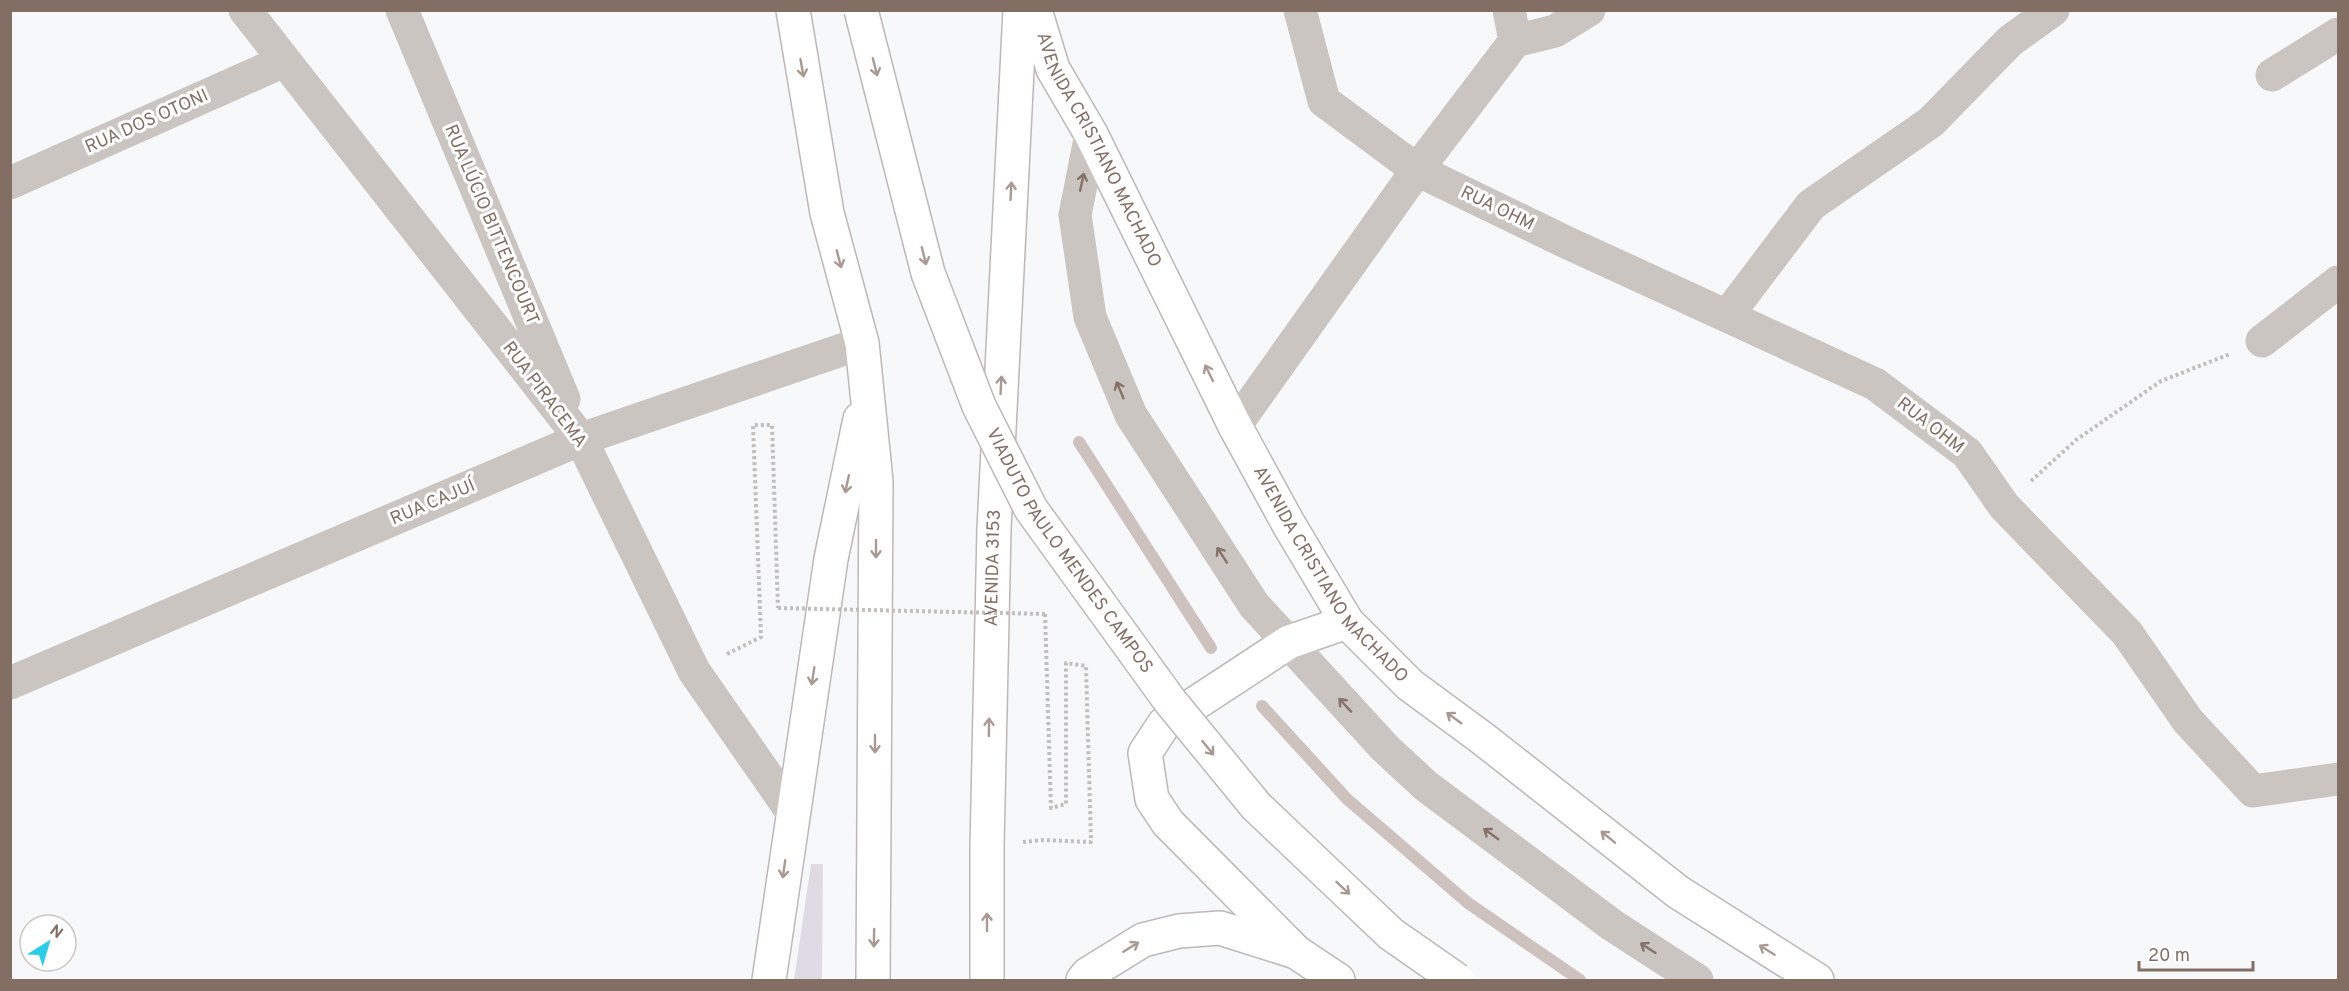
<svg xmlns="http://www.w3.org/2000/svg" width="2349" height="991" font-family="Overpass,sans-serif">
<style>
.green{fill:#dfdbe4}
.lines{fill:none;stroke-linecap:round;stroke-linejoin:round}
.stream{stroke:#cec2bf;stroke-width:12}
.highway-casing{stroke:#bdb8b6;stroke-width:36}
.path{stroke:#c2bebc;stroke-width:4;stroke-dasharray:3 3;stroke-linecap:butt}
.minor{stroke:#cbc5c2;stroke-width:33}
.highway{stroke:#fff;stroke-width:33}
.highway-bridge-casing{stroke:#bdb8b6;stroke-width:36;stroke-linecap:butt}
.path-bridge{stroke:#c2bebc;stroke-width:4;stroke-dasharray:3 3;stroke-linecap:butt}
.highway-bridge{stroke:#fff;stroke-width:33}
.oneway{stroke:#a89a92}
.oneway2{stroke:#877269}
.labels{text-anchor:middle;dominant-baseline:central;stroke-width:6;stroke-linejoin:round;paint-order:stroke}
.street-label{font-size:18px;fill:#836e64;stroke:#fff}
</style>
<rect width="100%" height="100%" fill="#f7f8fa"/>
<path class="green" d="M 811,864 L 823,864 L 822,980 L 794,980 Z"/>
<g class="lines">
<path class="stream" d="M 1079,442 L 1211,648
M 1262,706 L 1347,799 L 1468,903 L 1580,980"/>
<defs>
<g id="highway">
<path d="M 793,10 L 827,213 L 862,343 L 876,481 L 873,980"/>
<path id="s1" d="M 1035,10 L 1053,69 L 1091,134 L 1235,426 L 1288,523 L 1347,622 L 1410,685 L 1482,738 L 1678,892 L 1817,980"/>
<path d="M 1296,952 L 1168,823 L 1152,799 L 1145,753 L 1164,724 L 1289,642 L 1347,622"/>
<path d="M 769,980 L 831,559 L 860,419"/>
<path id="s2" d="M 987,980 L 987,847 L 994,529 L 1020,10"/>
<path d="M 1083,980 L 1088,974 L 1143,940 L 1179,931 L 1220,928 L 1296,952 L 1338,980"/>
</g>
</defs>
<use href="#highway" class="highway-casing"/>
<path class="path" d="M 2031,481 L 2076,440 L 2161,381 L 2230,354
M 727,654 L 761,637 L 753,425 L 772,425 L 778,608
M 1023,842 L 1043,840 L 1091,842 L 1086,666 L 1066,663 L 1066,804 L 1051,808 L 1045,614"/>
<path class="minor" d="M 245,10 L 581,439 L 694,671 L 792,812
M 402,10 L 564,399
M 1300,10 L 1324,101 L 1417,170 L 1570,244 L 1875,384 L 1967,453 L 2004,506 L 2127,633 L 2188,721 L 2253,791 L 2338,779
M 1509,10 L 1515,41
M 1515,41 L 1555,31 L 1589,10
M 2272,75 L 2338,34
M 1091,134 L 1075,215 L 1090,317 L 1131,415 L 1254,605 L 1385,748 L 1426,786 L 1612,925 L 1697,980
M 10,183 L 284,61
M 1727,316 L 1811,205 L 1931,122 L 2010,41 L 2053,10
M 2262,341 L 2338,282
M 1235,426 L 1417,170 L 1515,41
M 10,683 L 581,439 L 862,343"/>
<use href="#highway" class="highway"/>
<defs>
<g id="highway-bridge">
<path id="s3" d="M 861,10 L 928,273 L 979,406 L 1031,509 L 1170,701 L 1256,806 L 1391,934 L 1457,980"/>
</g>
</defs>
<use href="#highway-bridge" class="highway-bridge-casing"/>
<path class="path-bridge" d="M 778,608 L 1045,614"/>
<use href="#highway-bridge" class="highway-bridge"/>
</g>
<defs><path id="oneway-shaft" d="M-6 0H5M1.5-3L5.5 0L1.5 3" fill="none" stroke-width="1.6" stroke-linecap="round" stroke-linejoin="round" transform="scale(1.5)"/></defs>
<g class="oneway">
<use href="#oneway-shaft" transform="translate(875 67) rotate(76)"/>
<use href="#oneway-shaft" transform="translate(802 68) rotate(80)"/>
<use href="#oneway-shaft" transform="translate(1011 191) rotate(-87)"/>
<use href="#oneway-shaft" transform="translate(924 256) rotate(76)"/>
<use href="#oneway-shaft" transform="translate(839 259) rotate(75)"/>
<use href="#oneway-shaft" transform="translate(1209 373) rotate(-116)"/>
<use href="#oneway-shaft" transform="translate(1001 385) rotate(-87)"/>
<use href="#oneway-shaft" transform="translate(847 484) rotate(102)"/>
<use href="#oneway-shaft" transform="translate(876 549) rotate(90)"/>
<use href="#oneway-shaft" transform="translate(813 676) rotate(99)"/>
<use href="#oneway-shaft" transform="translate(1454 718) rotate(-144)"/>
<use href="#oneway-shaft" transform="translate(989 727) rotate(-89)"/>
<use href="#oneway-shaft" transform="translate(875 744) rotate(90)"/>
<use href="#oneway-shaft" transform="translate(1208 748) rotate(51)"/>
<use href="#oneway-shaft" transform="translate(1608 837) rotate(-141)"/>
<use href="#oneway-shaft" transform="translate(784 869) rotate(98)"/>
<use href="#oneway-shaft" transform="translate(1343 888) rotate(43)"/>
<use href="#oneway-shaft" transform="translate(987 922) rotate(-90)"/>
<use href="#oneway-shaft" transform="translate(874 938) rotate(91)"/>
<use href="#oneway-shaft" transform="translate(1131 947) rotate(-32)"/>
<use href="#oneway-shaft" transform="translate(1767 950) rotate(-148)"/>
</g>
<g class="oneway2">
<use href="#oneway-shaft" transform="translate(1082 182) rotate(-78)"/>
<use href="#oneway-shaft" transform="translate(1120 390) rotate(-113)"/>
<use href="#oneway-shaft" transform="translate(1222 555) rotate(-123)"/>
<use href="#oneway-shaft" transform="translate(1345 705) rotate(-133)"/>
<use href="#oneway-shaft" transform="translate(1491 834) rotate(-144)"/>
<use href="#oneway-shaft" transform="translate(1648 948) rotate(-147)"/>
</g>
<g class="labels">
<g class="street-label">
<text transform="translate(147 122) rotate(-24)">RUA DOS OTONI</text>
<text stroke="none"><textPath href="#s1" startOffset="154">AVENIDA CRISTIANO MACHADO</textPath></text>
<text transform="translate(1497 209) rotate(26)">RUA OHM</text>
<text transform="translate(491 225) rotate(67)">RUA LÚCIO BITTENCOURT</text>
<text transform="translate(544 395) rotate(53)">RUA PIRACEMA</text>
<text transform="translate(1930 426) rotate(38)">RUA OHM</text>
<text transform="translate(433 503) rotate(-23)">RUA CAJUÍ</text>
<text stroke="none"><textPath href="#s3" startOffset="585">VIADUTO PAULO MENDES CAMPOS</textPath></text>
<text stroke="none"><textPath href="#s2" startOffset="412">AVENIDA 3153</textPath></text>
<text stroke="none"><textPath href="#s1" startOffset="640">AVENIDA CRISTIANO MACHADO</textPath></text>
</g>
</g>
<rect width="2349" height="991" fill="none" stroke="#836e64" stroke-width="24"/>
<g transform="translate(48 943) rotate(37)"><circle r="28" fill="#ffffff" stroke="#cdc5c1" stroke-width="1.5"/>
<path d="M0-4.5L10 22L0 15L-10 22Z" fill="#2acde7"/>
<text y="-9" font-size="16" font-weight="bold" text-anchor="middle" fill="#836e64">N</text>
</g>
<path d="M2139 961v9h114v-9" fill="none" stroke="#836e64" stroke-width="3"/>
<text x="2148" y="961" font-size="18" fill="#836e64" stroke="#ffffff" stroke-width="4.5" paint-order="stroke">20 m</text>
</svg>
